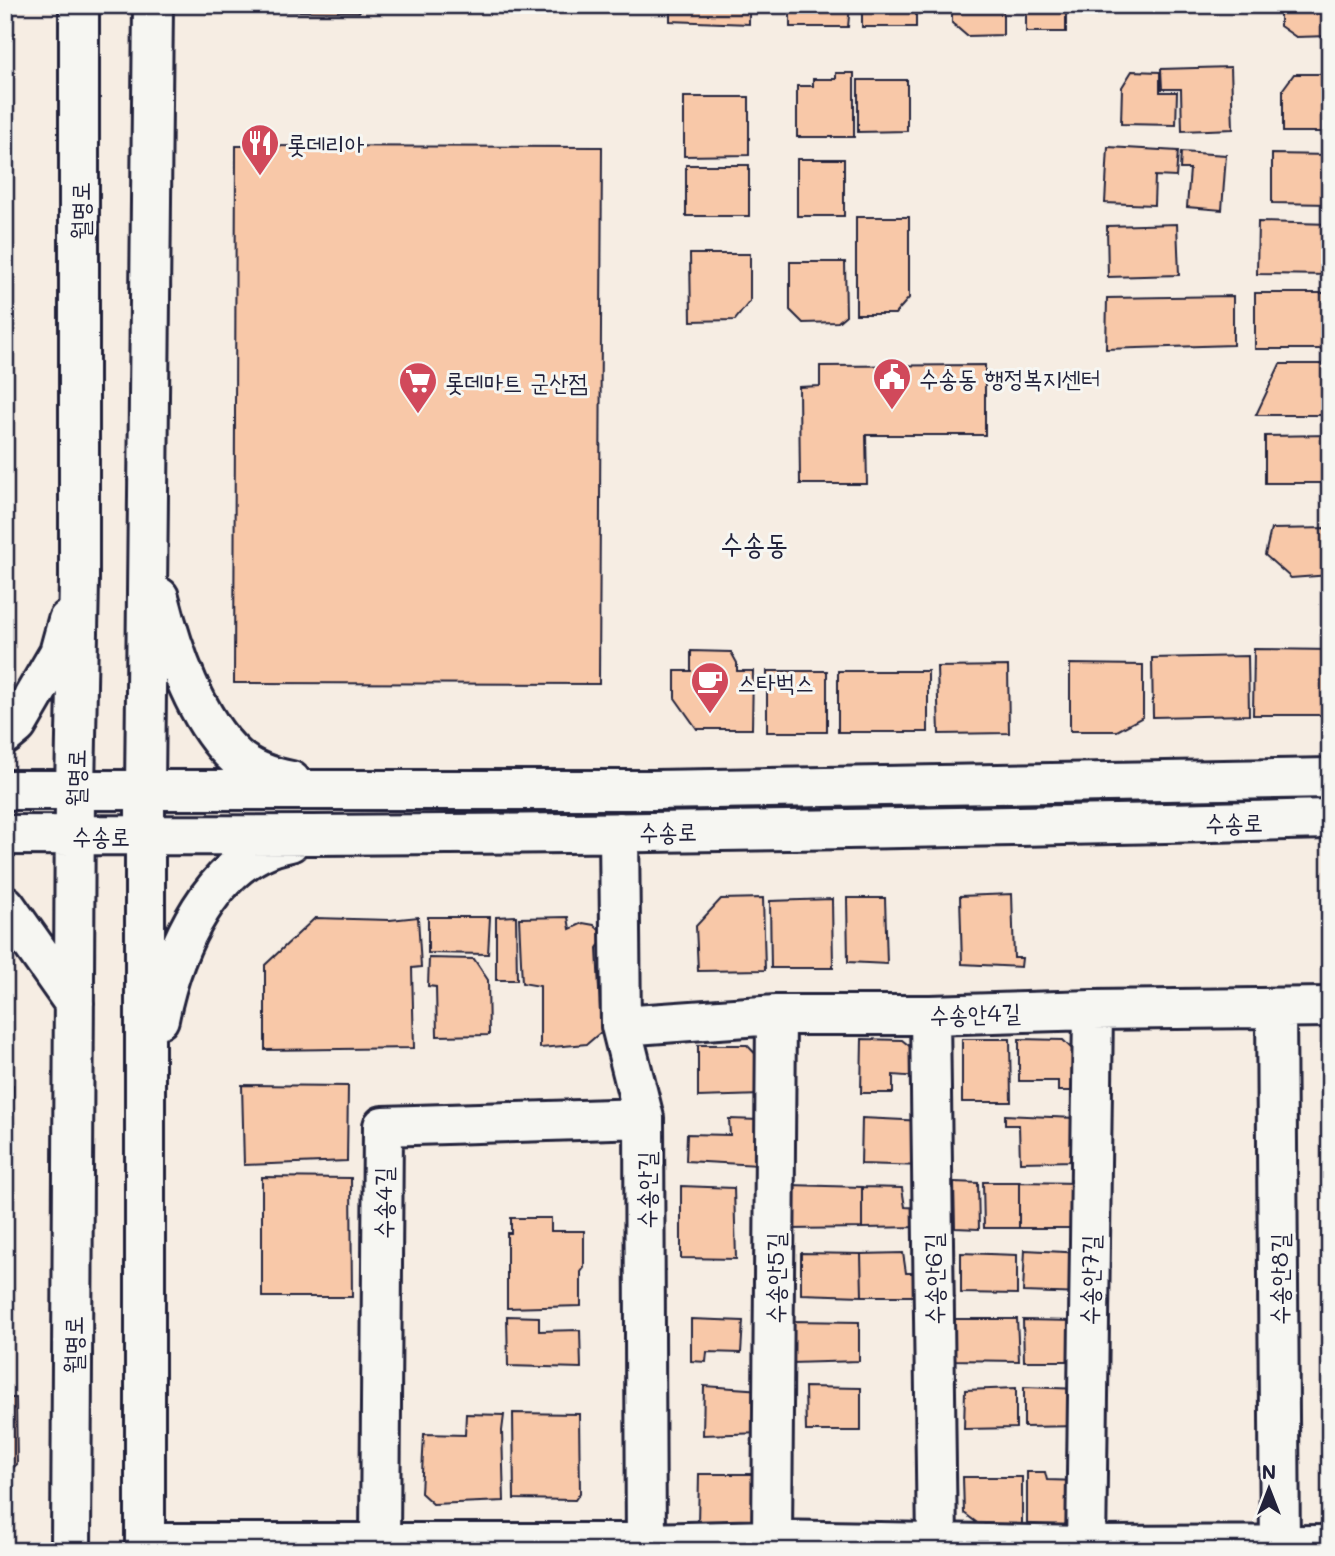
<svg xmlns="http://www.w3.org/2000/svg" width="1335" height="1556" font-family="Mali,'Poor Story',sans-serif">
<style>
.building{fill:#f8c8a8;stroke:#22223b;stroke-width:2}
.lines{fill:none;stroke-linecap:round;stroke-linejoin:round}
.minor-casing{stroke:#22223b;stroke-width:44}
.minor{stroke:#f6f6f2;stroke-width:38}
.labels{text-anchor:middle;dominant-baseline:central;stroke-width:6;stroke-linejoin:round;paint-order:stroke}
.poi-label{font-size:24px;fill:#22223b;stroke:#f6f6f2;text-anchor:start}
.street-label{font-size:24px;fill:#22223b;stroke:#f6f6f2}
.quarter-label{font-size:28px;fill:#22223b;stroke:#f6f6f2}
</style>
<rect width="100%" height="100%" fill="#f6ede3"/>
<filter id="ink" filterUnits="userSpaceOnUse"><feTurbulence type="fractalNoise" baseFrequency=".0143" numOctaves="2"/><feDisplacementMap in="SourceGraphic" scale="14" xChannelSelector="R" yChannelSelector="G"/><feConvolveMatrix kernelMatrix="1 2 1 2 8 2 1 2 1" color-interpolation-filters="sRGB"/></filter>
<g filter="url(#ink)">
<path class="building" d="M 240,5 L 365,5 L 359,12 L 244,11 Z
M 456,5 L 501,5 L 501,9 L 461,9 Z
M 508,5 L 530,5 L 530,9 L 507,8 Z
M 544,5 L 592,5 L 587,9 L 544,11 Z
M 670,5 L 749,5 L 749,24 L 670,21 Z
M 790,5 L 850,5 L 848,27 L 790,27 Z
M 862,5 L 916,5 L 916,27 L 862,27 Z
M 952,5 L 1003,5 L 1003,35 L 967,36 L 952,23 Z
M 1026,5 L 1066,5 L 1066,32 L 1026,32 Z
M 1280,5 L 1330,5 L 1330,36 L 1296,37 L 1280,26 Z
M 1231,67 L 1233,129 L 1182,131 L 1181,89 L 1162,89 L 1161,69 Z
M 1132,71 L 1160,72 L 1160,92 L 1177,92 L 1176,125 L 1121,124 L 1122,87 Z
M 836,73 L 854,73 L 854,137 L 797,137 L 797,86 L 813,86 L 813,79 L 836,79 Z
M 1294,74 L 1330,74 L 1330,132 L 1283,132 L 1283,89 Z
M 858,80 L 907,80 L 907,131 L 858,132 Z
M 684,97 L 749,97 L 749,155 L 684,156 Z
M 236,146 L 602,147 L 599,684 L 234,683 Z
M 1108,147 L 1178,151 L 1176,177 L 1155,176 L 1154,205 L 1105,203 Z
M 1181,152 L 1226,155 L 1222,210 L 1187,207 L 1190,169 L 1180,169 Z
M 1272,154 L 1330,155 L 1330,204 L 1272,203 Z
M 797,159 L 844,159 L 844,216 L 797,216 Z
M 686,165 L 749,165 L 749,216 L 686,216 Z
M 856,217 L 909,217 L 909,298 L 895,314 L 856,314 Z
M 1258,222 L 1330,224 L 1330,275 L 1257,274 Z
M 1177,224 L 1179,275 L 1108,277 L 1107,226 Z
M 690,254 L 750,254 L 750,301 L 735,320 L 691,321 Z
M 790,262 L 845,262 L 846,315 L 838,322 L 803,323 L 790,310 Z
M 1255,293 L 1330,293 L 1330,349 L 1255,349 Z
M 1233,296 L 1233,345 L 1106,349 L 1107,298 Z
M 1280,364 L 1330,364 L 1330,415 L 1256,415 Z
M 985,365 L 985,435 L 866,435 L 867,484 L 800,484 L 799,387 L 820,386 L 820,366 Z
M 1330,435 L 1330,483 L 1265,483 L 1265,436 Z
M 1330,528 L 1330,575 L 1291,578 L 1265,555 L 1271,529 Z
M 1254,649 L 1330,650 L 1330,715 L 1253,715 Z
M 691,651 L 731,652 L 737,663 L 737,671 L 753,671 L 752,729 L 697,729 L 675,698 L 675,671 L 691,671 Z
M 1248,656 L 1249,715 L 1153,717 L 1152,658 Z
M 1070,664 L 1143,665 L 1143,717 L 1117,731 L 1070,731 Z
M 1008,666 L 1009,733 L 939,734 L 937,667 Z
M 767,671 L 827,671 L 827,732 L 767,732 Z
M 838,671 L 928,671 L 928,732 L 838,732 Z
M 1012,894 L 1014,958 L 1022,958 L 1021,967 L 962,964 L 960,896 Z
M 763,898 L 765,970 L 698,971 L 696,926 L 721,899 Z
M 847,898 L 885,898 L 887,964 L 848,962 Z
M 832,899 L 833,968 L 771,968 L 770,901 Z
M 516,916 L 517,980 L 496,980 L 496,917 Z
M 418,917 L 421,967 L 412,968 L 414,1048 L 265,1050 L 265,965 L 315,918 L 390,920 Z
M 428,917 L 490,917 L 488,954 L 428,953 Z
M 568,917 L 570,929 L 583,923 L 594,925 L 601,932 L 603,939 L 597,948 L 601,1032 L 587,1044 L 540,1048 L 540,986 L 522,983 L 519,918 Z
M 429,958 L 474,959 L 488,980 L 489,1035 L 437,1036 L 436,987 L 428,986 Z
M 862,1039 L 902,1040 L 918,1053 L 919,1077 L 893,1075 L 893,1093 L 861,1093 Z
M 962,1039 L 1010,1039 L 1011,1102 L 962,1102 Z
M 1019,1039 L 1063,1040 L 1078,1055 L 1078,1091 L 1058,1091 L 1058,1081 L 1019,1081 Z
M 698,1045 L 747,1045 L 762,1061 L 762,1095 L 698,1097 Z
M 5,1084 L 13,1085 L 12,1184 L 5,1184 Z
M 242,1085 L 348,1086 L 347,1161 L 244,1165 Z
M 1005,1115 L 1076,1118 L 1076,1161 L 1020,1162 L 1019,1125 L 1005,1125 Z
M 862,1118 L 924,1121 L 924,1166 L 861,1164 Z
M 729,1119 L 760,1120 L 759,1165 L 686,1161 L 687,1134 L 730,1135 Z
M 262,1177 L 351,1178 L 352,1297 L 262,1297 Z
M 954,1182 L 978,1183 L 979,1229 L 955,1228 Z
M 983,1182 L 1019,1182 L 1019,1228 L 984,1228 Z
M 1019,1182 L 1078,1183 L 1079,1228 L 1019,1228 Z
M 790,1185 L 862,1187 L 862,1228 L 790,1229 Z
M 681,1186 L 734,1188 L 736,1259 L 681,1258 Z
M 862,1187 L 902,1188 L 905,1207 L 922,1208 L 922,1227 L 862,1228 Z
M 5,1198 L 9,1198 L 9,1293 L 5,1293 Z
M 511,1218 L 551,1218 L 551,1231 L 584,1231 L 584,1268 L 581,1272 L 581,1306 L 507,1308 L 507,1233 L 511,1233 Z
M 1025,1250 L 1084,1253 L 1085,1294 L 1023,1292 Z
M 801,1253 L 861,1254 L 862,1296 L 801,1294 Z
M 903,1253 L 906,1273 L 919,1273 L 919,1296 L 862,1296 L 861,1254 Z
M 961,1253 L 1017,1255 L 1017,1294 L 961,1293 Z
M 5,1306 L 9,1306 L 9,1389 L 5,1389 Z
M 507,1316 L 539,1317 L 539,1331 L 580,1330 L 581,1368 L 508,1366 Z
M 691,1319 L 743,1321 L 741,1353 L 707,1352 L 706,1362 L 691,1361 Z
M 949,1319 L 1017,1319 L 1019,1361 L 949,1360 Z
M 1023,1320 L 1076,1321 L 1078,1361 L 1024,1361 Z
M 791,1321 L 859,1322 L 859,1361 L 791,1363 Z
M 704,1386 L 762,1390 L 762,1433 L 703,1435 Z
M 805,1387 L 861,1388 L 861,1431 L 806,1431 Z
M 1024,1387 L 1081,1389 L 1081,1426 L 1024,1427 Z
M 1016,1388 L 1016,1428 L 964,1429 L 965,1390 Z
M 5,1398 L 16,1398 L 17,1464 L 5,1475 Z
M 513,1413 L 579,1414 L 580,1493 L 575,1500 L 514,1499 Z
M 466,1414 L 504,1415 L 502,1431 L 504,1501 L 433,1504 L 421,1493 L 424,1434 L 465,1435 Z
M 1027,1472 L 1045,1472 L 1047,1480 L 1081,1481 L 1081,1512 L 1066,1528 L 1027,1528 Z
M 699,1474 L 753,1474 L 752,1524 L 698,1525 Z
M 963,1477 L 1022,1477 L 1022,1524 L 980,1525 L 964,1513 Z"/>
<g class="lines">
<defs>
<path id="minor" d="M 159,597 C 172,649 196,721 236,757 C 251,771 271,777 291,781
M 5,735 L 17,725 L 59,653 L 68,620
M 5,790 L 654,790 L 1330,778
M 619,832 L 621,1026 L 644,1118 L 646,1551
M 5,835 C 447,837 888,830 1330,819
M 5,905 L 74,1003
M 1276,1008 L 1280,1551
M 930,1015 L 937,1544
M 159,1019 C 173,949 212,856 290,842
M 621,1026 L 776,1015 L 930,1015 L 1093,1010 L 1330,1007
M 772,1540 L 776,1015
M 145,1543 L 646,1543 L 772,1540 L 1086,1546 L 1330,1545
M 380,1543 L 383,1126 L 644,1118
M 71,1551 L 75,790 L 79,580 L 79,5
M 145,1551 L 145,789 L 153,5
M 1086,1551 L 1093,1010"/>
</defs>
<use href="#minor" class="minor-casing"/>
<use href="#minor" class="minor"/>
</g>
</g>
<defs>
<symbol id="restaurant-pin" viewBox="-11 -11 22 30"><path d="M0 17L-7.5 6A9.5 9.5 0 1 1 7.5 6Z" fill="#d1495b" stroke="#f6f6f2"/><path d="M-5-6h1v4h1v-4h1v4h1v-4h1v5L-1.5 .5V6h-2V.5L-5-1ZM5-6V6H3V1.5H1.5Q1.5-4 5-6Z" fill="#fff"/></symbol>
<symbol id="civic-pin" viewBox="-11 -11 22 30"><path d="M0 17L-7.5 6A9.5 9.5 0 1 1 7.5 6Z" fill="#d1495b" stroke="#f6f6f2"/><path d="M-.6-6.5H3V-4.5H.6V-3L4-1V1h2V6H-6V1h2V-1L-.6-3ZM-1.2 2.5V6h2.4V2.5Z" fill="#fff"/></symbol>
<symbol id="supermarket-pin" viewBox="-11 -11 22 30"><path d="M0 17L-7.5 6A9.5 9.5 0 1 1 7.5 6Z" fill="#d1495b" stroke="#f6f6f2"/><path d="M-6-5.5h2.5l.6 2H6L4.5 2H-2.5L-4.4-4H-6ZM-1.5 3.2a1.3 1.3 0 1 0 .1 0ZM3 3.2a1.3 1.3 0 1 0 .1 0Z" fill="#fff"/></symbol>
<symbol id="cafe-pin" viewBox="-11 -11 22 30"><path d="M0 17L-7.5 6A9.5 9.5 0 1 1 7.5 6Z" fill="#d1495b" stroke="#f6f6f2"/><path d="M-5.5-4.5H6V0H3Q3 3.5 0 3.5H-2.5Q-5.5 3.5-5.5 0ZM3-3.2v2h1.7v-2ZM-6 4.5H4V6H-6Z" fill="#fff"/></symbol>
</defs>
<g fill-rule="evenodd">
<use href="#restaurant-pin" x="238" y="121" width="44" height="60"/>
<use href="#civic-pin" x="870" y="355" width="44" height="60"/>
<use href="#supermarket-pin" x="396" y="359" width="44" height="60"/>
<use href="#cafe-pin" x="688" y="659" width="44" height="60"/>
</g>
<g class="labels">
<g class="poi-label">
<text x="287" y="143">롯데리아</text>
<text x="919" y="377">수송동 행정복지센터</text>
<text x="445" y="381">롯데마트 군산점</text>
<text x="737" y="681">스타벅스</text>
</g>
<g class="street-label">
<text transform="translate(79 211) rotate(-90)">월명로</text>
<text transform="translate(75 778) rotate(-89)">월명로</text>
<text transform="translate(1234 822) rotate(-1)">수송로</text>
<text transform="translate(668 831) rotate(-1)">수송로</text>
<text x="101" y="835">수송로</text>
<text transform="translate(975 1013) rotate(-2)">수송안4길</text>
<text transform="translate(645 1190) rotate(-90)">수송안길</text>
<text transform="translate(382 1203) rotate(-90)">수송4길</text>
<text transform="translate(774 1278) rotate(-90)">수송안5길</text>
<text transform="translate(933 1279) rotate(-91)">수송안6길</text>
<text transform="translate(1278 1279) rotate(-90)">수송안8길</text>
<text transform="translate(1089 1280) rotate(-89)">수송안7길</text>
<text transform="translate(72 1345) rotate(-90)">월명로</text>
</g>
<g class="quarter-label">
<text x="754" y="543">수송동</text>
</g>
</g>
<rect width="1335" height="1556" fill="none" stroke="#f6f6f2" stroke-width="28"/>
<rect x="14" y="14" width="1307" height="1528" fill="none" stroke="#22223b" stroke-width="2.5" filter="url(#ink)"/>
<g transform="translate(1269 1489)" stroke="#f6f6f2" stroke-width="5" paint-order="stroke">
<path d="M0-5L12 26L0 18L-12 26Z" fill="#22223b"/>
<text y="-10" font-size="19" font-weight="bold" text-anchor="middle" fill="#22223b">N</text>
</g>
</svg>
